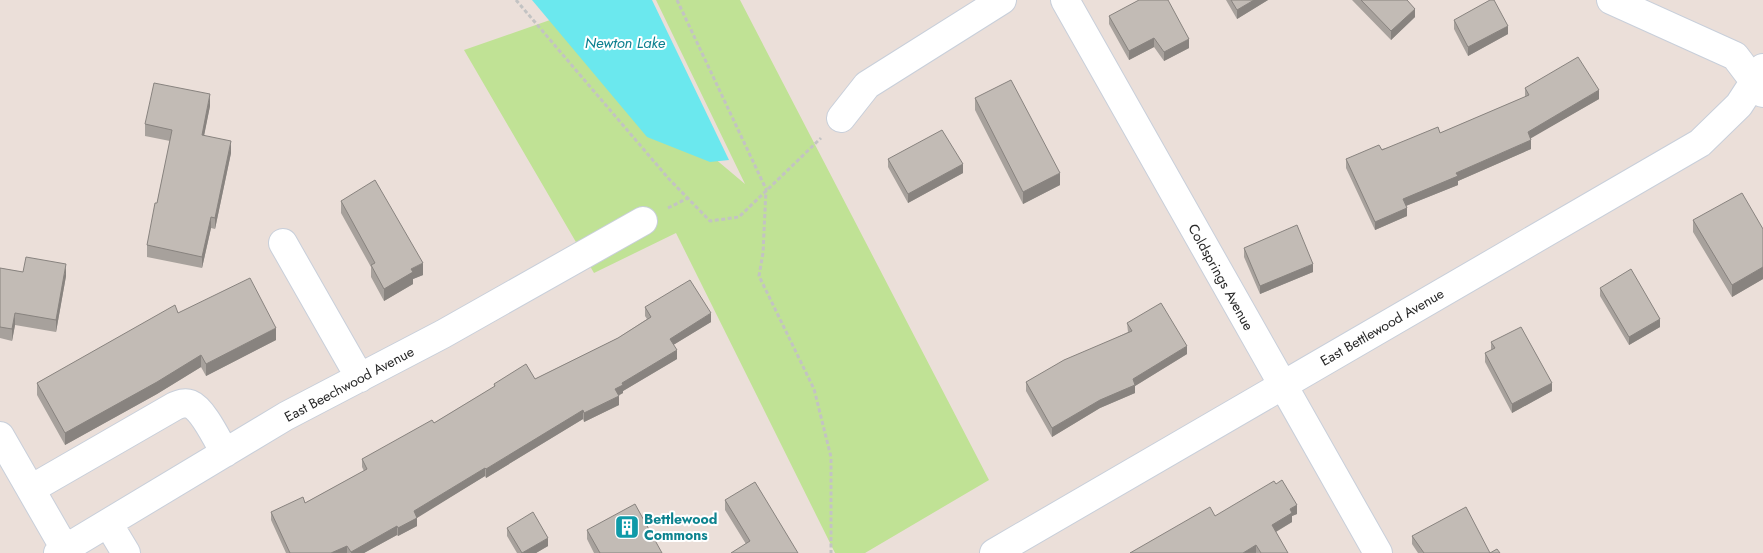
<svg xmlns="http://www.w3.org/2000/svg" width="1763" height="553" font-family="Jost,sans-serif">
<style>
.green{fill:#c0e295}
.water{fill:#6be8ee}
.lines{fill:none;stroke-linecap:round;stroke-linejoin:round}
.minor-casing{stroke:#c8cfda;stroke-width:30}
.path{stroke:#c3c3c3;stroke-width:3;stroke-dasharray:4 2.5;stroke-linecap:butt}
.minor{stroke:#fff;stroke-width:28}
.wall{fill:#a7a19c}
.shaded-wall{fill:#88837f}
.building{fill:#c2bbb5;stroke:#88837f}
.labels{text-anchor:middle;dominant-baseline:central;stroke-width:4;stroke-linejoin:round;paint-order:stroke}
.street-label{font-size:14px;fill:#282828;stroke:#fff}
.culture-label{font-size:14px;font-weight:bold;fill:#0d838f;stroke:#fff;text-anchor:start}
.water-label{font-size:15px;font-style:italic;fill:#0d8090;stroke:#fff}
</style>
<rect width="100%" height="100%" fill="#ebdfd9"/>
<path class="green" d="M 656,0 L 740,0 L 989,480 L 865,553 L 835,553 L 676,233 L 594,273 L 464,50 L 550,20 L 745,184 Z"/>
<path class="water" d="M 532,0 L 652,0 L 729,160 L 710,162 L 647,137 Z"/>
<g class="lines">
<defs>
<path id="minor" d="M 1065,0 L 1378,553
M 1611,0 L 1735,56 L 1763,93
M 841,118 L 867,85 L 1002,0
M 283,243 L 360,378
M 0,436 L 65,549
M 31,489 L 175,406 C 180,404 185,402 190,404 C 203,409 218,441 225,453
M 108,523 L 126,553
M 58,553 L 286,416 L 443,334 L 643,221
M 994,553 L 1700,143 L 1739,105 L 1763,68"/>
</defs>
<use href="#minor" class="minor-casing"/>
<path class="path" d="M 516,0 L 669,179 L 710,221 L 739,217 L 821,138
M 677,0 L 766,189 L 763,253 L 759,276 L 814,389 L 831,457 L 831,553
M 668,208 L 688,198"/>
<use href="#minor" class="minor"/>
</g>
<path class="wall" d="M 1226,0 L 1268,0 L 1237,19 Z
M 1352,0 L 1407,0 L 1415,17 L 1391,40 Z
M 1109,16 L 1189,48 L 1164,61 L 1154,47 L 1129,60 L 1109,24 Z
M 1454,20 L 1508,34 L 1468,56 L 1454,29 Z
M 1525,88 L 1599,99 L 1530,138 L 1531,149 L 1458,181 L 1458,185 L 1406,206 L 1407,216 L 1375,230 L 1346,168 L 1346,159 L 1440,133 L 1525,97 Z
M 975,98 L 1060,185 L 1023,204 L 975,110 Z
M 210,106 L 204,135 L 231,153 L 215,229 L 211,228 L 202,268 L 147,257 L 147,245 L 157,203 L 170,141 L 145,136 L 145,124 Z
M 888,159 L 963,173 L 908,203 L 888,167 Z
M 341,201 L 423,275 L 413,279 L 413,284 L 384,301 L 371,277 L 371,267 L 341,213 Z
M 1693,220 L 1763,229 L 1763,279 L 1732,297 L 1693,232 Z
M 1244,248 L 1313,272 L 1260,294 L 1244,257 Z
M 0,268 L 23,272 L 66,276 L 56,332 L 15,325 L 12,341 L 0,338 Z
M 1600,288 L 1660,327 L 1629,345 L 1600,296 Z
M 645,307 L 711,322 L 673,345 L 677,359 L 623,391 L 623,393 L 618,396 L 619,405 L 584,422 L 583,419 L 486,478 L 485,476 L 417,517 L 417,526 L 398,536 L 397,535 L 364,553 L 286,553 L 271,520 L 271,512 L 305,503 L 364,471 L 362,467 L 362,459 L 434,423 L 494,387 L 494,384 L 535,379 L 618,338 L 647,319 L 645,316 Z
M 178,313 L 276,340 L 206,376 L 201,367 L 157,394 L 65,445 L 37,395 L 37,383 Z
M 1127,323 L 1187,354 L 1135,386 L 1135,393 L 1100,408 L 1052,437 L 1026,391 L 1026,382 L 1128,332 Z
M 1491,342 L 1552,391 L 1512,413 L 1485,362 L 1485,353 L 1491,350 Z
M 725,500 L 798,553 L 746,544 L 725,510 Z
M 1297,514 L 1292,516 L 1292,522 L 1276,532 L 1288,553 L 1130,553 L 1215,516 Z
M 507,528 L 548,546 L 536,553 L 517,553 L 507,536 Z
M 587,530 L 662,553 L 594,553 L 587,539 Z
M 1412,536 L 1490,553 L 1500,553 L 1418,553 L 1412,544 Z"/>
<path class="shaded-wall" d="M 1254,0 L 1268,0 L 1237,19 L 1237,10 Z
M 1415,9 L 1415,17 L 1391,40 L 1391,31 Z
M 1508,26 L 1508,34 L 1468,56 L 1468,47 Z
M 1154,38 L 1154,47 L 1129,60 L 1129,51 Z
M 1189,39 L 1189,48 L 1164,61 L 1164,52 Z
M 1599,90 L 1599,99 L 1528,140 L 1528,132 Z
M 210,94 L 210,106 L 202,146 L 202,135 Z
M 1531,140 L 1531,149 L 1458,181 L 1458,185 L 1403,207 L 1403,199 L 1456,173 Z
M 231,141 L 231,153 L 215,229 L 215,218 Z
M 963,164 L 963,173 L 908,203 L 908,194 Z
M 1060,173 L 1060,185 L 1023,204 L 1023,192 Z
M 1407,208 L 1407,216 L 1375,230 L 1375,222 Z
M 211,217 L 211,228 L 202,268 L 202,257 Z
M 423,263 L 423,275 L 413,279 L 413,284 L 384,301 L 384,289 L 411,269 Z
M 66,264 L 66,276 L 56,332 L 56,320 Z
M 1313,264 L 1313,272 L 1260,294 L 1260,286 Z
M 1763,267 L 1763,279 L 1732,297 L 1732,285 Z
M 15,313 L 15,325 L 12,341 L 12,329 Z
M 711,313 L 711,322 L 670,347 L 670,339 Z
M 1660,319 L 1660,327 L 1629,345 L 1629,337 Z
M 276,328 L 276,340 L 206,376 L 206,364 Z
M 1187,346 L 1187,354 L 1135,386 L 1135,393 L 1100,408 L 1052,437 L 1052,428 L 1100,400 L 1133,379 Z
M 677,350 L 677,359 L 623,391 L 623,393 L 615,397 L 615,389 L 622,383 Z
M 201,355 L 201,367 L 157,394 L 65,445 L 65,433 Z
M 1552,383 L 1552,391 L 1512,413 L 1512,404 Z
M 619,396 L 619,405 L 584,422 L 584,413 Z
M 583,410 L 583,419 L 486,478 L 486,469 Z
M 485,468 L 485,476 L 417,518 L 417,526 L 398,536 L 398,528 L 414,511 Z
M 1297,505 L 1297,514 L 1292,516 L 1292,522 L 1272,534 L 1272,525 L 1290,509 Z
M 397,526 L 397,535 L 364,553 L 351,553 L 351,552 Z
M 548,538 L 548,546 L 536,553 L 522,553 Z
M 1256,545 L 1256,553 L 1243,553 Z
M 347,546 L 347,553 L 331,553 Z"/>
<path class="building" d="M 1139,0 L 1168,0 L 1189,39 L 1164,52 L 1154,38 L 1129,51 L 1109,16 Z
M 1231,0 L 1254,0 L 1237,10 Z
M 1361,0 L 1407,0 L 1415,9 L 1391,31 Z
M 1490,0 L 1494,0 L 1508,26 L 1468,47 L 1454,20 Z
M 1578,57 L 1599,90 L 1528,132 L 1531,140 L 1456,173 L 1458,176 L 1403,199 L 1407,208 L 1375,222 L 1346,159 L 1379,145 L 1382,150 L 1438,127 L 1440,133 L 1529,95 L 1525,88 Z
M 1011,80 L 1060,173 L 1023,192 L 975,98 Z
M 154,83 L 210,94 L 202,135 L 231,141 L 215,218 L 211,217 L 202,257 L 147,245 L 155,203 L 157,203 L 172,130 L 145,124 Z
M 942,130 L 963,164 L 908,194 L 888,159 Z
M 375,180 L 423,263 L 411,269 L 413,272 L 384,289 L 371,265 L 375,263 L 341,201 Z
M 1742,193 L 1763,229 L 1763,267 L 1732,285 L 1693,220 Z
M 1297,225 L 1313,264 L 1260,286 L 1244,248 Z
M 26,257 L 66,264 L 56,320 L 15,313 L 12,329 L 0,327 L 0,268 L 23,272 Z
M 1631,269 L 1660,319 L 1629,337 L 1600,288 Z
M 250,278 L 276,328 L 206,364 L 201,355 L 157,382 L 65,433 L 37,383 L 175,305 L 178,313 Z
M 690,280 L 711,313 L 670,339 L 677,350 L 622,383 L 623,385 L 615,389 L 619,396 L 584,413 L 583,410 L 486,469 L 485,468 L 414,511 L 417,518 L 398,528 L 397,526 L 351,552 L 347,546 L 331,553 L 290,553 L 271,512 L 303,497 L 305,503 L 367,469 L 362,459 L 432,420 L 434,423 L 495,386 L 494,384 L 526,364 L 535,379 L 618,338 L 651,317 L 645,307 Z
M 1161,303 L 1187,346 L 1133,379 L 1135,385 L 1100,400 L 1052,428 L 1026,382 L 1064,360 L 1132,331 L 1127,323 Z
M 1521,327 L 1552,383 L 1512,404 L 1485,353 L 1495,348 L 1491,342 Z
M 1282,480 L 1297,505 L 1290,509 L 1292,513 L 1272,525 L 1288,553 L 1261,553 L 1256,545 L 1243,553 L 1130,553 L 1210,507 L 1215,516 L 1274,481 L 1276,484 Z
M 755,482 L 798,553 L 731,553 L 750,541 L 725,500 Z
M 635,504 L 662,553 L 600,553 L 587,530 Z
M 1466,507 L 1490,553 L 1497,549 L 1500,553 L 1424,553 L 1412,536 Z
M 533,512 L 548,538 L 522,553 L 507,528 Z"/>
<defs>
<symbol id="building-square" viewBox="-11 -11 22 22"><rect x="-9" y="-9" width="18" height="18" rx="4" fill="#0f9aa8" stroke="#fff"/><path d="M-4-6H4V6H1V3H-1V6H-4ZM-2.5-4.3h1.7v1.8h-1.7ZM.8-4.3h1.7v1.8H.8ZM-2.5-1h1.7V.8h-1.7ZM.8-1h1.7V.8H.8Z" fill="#fff"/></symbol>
</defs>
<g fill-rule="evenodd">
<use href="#building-square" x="613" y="513" width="28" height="28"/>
</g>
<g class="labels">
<g class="street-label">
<text transform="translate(1221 277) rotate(61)">Coldsprings Avenue</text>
<text transform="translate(1382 327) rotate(-30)">East Bettlewood Avenue</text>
<text transform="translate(349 384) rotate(-28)">East Beechwood Avenue</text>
</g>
<g class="culture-label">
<text x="644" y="519">Bettlewood<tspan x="644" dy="16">Commons</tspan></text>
</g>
<g class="water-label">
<text x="625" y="43">Newton Lake</text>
</g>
</g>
</svg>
